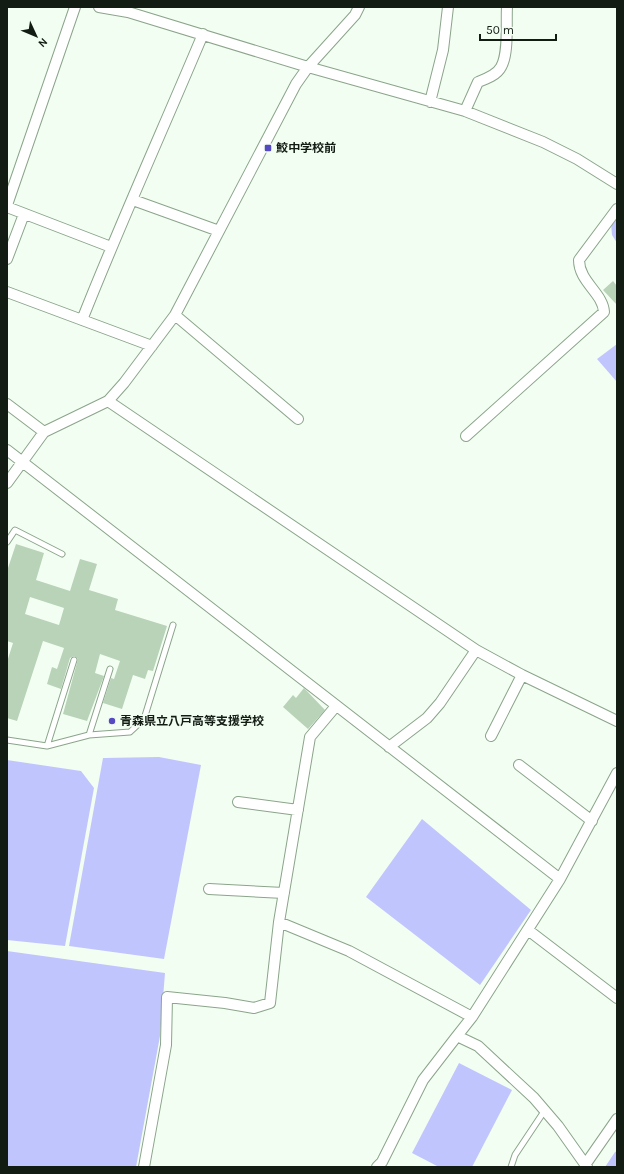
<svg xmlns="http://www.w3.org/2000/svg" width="624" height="1174" font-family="Karla,'Noto Sans JP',sans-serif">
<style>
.green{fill:#c1c5fe}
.building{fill:#b8d3b8;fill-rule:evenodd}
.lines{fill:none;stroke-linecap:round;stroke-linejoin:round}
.lane-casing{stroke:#8ba48b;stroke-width:7}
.street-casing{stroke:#8ba48b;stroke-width:12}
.lane{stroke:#fff;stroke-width:5}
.street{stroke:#fff;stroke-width:10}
.poi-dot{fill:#554ac2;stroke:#f3fef3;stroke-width:1.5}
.labels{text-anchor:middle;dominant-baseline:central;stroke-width:3.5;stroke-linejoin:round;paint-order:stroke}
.poi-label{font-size:12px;font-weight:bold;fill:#131c13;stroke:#f3fef3;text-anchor:start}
</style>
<rect width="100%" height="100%" fill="#f3fef3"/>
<path class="green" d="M 617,216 L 617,243 L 612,235 L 611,223 Z
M 617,344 L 617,382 L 597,359 Z
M 159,757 L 201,765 L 164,959 L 69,946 L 103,758 Z
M 7,760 L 81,771 L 94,788 L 65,946 L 7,940 Z
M 422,819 L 531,910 L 480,985 L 366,897 Z
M 7,951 L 165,973 L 160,1036 L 136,1167 L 7,1167 Z
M 459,1063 L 512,1090 L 472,1167 L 439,1167 L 412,1153 Z
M 617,1151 L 617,1167 L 605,1167 L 615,1152 Z"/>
<path class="building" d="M 613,281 L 617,286 L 617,305 L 603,290 Z
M 16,544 L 44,553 L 36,580 L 70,591 L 80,559 L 97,564 L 89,590 L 118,599 L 115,610 L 167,626 L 153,671 L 148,670 L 145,679 L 133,675 L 122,709 L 103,703 L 111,678 L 114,679 L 120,661 L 100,654 L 95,673 L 104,676 L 87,721 L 63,714 L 78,659 L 74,656 L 70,658 L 61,689 L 47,684 L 52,667 L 57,669 L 64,648 L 43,641 L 17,721 L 7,718 L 7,662 L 13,643 L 7,641 L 7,571 ZM 30,597 L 64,608 L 59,625 L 25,614 Z
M 304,688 L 325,710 L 308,729 L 283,707 L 293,695 L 296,698 Z"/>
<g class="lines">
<defs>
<path id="lane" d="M 7,542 L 15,530 L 62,554
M 89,735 L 110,669
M 7,740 L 47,746 L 89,735 L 130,732 L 144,719 L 173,625
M 47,746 L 74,660
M 511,1167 L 515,1155 L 545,1110"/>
<path id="street" d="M 99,7 L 128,12 L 308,67 L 465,111 L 543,142 L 577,159 L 617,184
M 430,102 L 443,50 L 448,7
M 465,111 L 478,82 C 486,79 497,75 501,67 C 509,54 506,22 507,7
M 133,200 L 219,231
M 7,205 L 75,7
M 7,207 L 111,247
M 7,259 L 24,214
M 7,292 L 152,346
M 175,315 L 298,419
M 82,320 C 120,224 163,129 203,34
M 108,401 L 476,650 L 522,675 L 617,721
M 7,404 L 44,432
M 466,436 L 604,312 C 603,293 579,282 579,260 L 617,209
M 7,450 L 560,879
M 7,483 L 44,432 L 108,401 L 124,383 L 175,315 L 296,84 L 308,67 L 355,15 L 359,7
M 491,736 L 522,675
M 389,747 L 427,718 L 440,703 L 476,650
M 519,765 L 592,821
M 238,802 L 298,810
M 209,889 L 284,893
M 279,922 L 349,951 L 472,1017
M 528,930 L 617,998
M 457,1036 L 472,1017 L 560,879 L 617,773
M 585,1165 L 617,1119
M 144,1167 L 166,1045 L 167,997 L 225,1003 L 254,1008 L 270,1003 L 279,922 L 310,737 L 336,706
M 377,1167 L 382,1162 L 423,1080 L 457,1036 L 478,1046 L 534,1098 L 558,1126 L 587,1167"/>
</defs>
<use href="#lane" class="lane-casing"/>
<use href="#street" class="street-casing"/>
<use href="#lane" class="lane"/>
<use href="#street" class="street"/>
</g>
<g class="poi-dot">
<rect x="264" y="144" width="8" height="8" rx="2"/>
<circle cx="112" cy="721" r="4"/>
</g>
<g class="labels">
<g class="poi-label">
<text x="276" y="148">鮫中学校前</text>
<text x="120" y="721">青森県立八戸高等支援学校</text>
</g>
</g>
<rect width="624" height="1174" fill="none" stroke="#131c13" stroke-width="16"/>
<g transform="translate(36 36) rotate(134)" stroke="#f3fef3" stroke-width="3" paint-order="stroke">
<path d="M0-3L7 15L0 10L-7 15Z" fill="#131c13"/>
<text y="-6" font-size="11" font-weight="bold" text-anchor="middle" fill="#131c13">N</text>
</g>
<path d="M480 34v6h76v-6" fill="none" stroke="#131c13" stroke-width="2"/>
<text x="486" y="34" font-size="12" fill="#131c13" stroke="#f3fef3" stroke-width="3" paint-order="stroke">50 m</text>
</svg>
